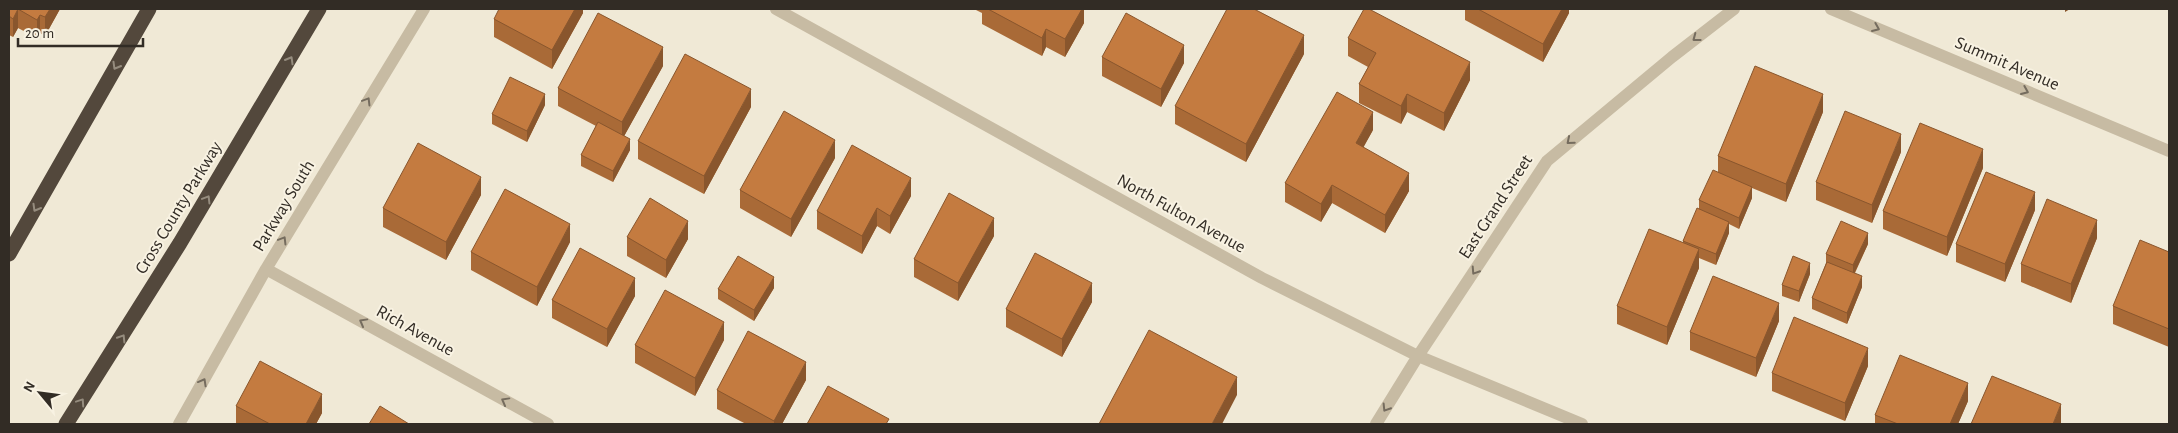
<svg xmlns="http://www.w3.org/2000/svg" width="2178" height="433" font-family="'Alegreya Sans',sans-serif">
<style>
.lines{fill:none;stroke-linecap:round;stroke-linejoin:round}
.minor{stroke:#c7bba3;stroke-width:12}
.highway{stroke:#53483c;stroke-width:15}
.wall{fill:#a96a37}
.shaded-wall{fill:#89562d}
.building{fill:#c47b40;stroke:#89562d}
.oneway{stroke:#756c5e}
.oneway2{stroke:#958c7e}
.labels{text-anchor:middle;dominant-baseline:central;stroke-width:4;stroke-linejoin:round;paint-order:stroke}
.street-label{font-size:18px;fill:#322c25;stroke:#f8f2e2}
</style>
<rect width="100%" height="100%" fill="#f0e9d6"/>
<g class="lines">
<path class="minor" d="M 776,9 L 1262,278 L 1418,356 L 1582,424
M 1831,9 L 2169,151
M 266,269 L 548,424
M 179,424 L 266,269 L 424,9
M 1376,424 L 1418,356 L 1547,161 L 1672,57 L 1734,9"/>
<path class="highway" d="M 9,254 L 149,9
M 66,424 L 180,243 L 319,9"/>
</g>
<path class="wall" d="M 9,9 L 60,9 L 45,36 L 40,33 L 37,38 L 18,28 L 13,37 L 9,35 Z
M 583,9 L 583,13 L 552,69 L 494,37 L 494,19 Z
M 974,9 L 1084,9 L 1084,23 L 1065,57 L 1046,47 L 1042,56 L 982,24 L 982,13 Z
M 1465,9 L 1569,9 L 1569,13 L 1543,62 L 1465,20 Z
M 1348,38 L 1470,80 L 1444,131 L 1407,112 L 1401,124 L 1359,103 L 1359,84 L 1368,67 L 1348,56 Z
M 1304,54 L 1246,162 L 1175,124 L 1175,106 Z
M 1102,57 L 1184,63 L 1161,107 L 1102,76 Z
M 663,66 L 624,136 L 630,150 L 613,182 L 581,166 L 581,155 L 596,126 L 558,106 L 558,88 Z
M 545,105 L 527,142 L 492,124 L 492,114 Z
M 751,107 L 704,194 L 638,159 L 638,141 Z
M 1823,112 L 1786,202 L 1752,188 L 1752,198 L 1739,229 L 1729,224 L 1729,233 L 1716,265 L 1699,258 L 1699,268 L 1667,345 L 1617,324 L 1617,306 L 1683,243 L 1683,241 L 1699,209 L 1699,200 L 1718,172 L 1718,156 Z
M 1373,130 L 1363,147 L 1409,191 L 1385,233 L 1332,203 L 1321,222 L 1285,202 L 1285,183 Z
M 1901,152 L 1872,223 L 1816,200 L 1816,182 Z
M 835,158 L 791,237 L 740,208 L 740,190 Z
M 1983,168 L 1947,256 L 1883,229 L 1883,211 Z
M 481,195 L 446,260 L 383,227 L 383,208 Z
M 911,196 L 890,234 L 877,226 L 862,254 L 817,229 L 817,211 Z
M 2035,210 L 2005,282 L 1956,262 L 1956,244 Z
M 994,236 L 958,301 L 914,277 L 914,259 Z
M 627,237 L 688,239 L 666,278 L 627,256 Z
M 2097,238 L 2071,303 L 2021,282 L 2021,264 Z
M 570,242 L 537,306 L 471,270 L 471,252 Z
M 1868,244 L 1855,273 L 1862,287 L 1847,324 L 1812,309 L 1812,298 L 1826,263 L 1826,254 Z
M 2169,252 L 2169,347 L 2113,324 L 2113,306 Z
M 1810,274 L 1799,302 L 1782,296 L 1782,285 Z
M 774,288 L 754,321 L 718,299 L 718,289 Z
M 635,296 L 607,347 L 552,318 L 552,300 Z
M 1092,302 L 1062,357 L 1006,327 L 1006,309 Z
M 1779,321 L 1756,377 L 1690,350 L 1690,332 Z
M 724,340 L 695,396 L 635,363 L 635,345 Z
M 1868,366 L 1845,421 L 1772,391 L 1772,373 Z
M 806,380 L 782,424 L 746,424 L 717,409 L 717,390 Z
M 1968,401 L 1958,424 L 1875,424 L 1875,415 Z
M 236,406 L 322,413 L 316,424 L 236,424 Z"/>
<path class="shaded-wall" d="M 18,9 L 18,28 L 13,37 L 13,19 Z
M 50,9 L 60,9 L 45,36 L 45,17 Z
M 575,9 L 583,9 L 583,13 L 552,69 L 552,50 Z
M 1082,9 L 1084,9 L 1084,23 L 1065,57 L 1065,39 Z
M 1562,9 L 1569,9 L 1569,13 L 1543,62 L 1543,44 Z
M 2065,9 L 2070,9 L 2065,12 Z
M 40,15 L 40,33 L 37,38 L 37,20 Z
M 1046,29 L 1046,47 L 1042,56 L 1042,38 Z
M 1304,35 L 1304,54 L 1246,162 L 1246,144 Z
M 1184,45 L 1184,63 L 1161,107 L 1161,89 Z
M 663,47 L 663,66 L 622,140 L 622,122 Z
M 1470,62 L 1470,80 L 1444,131 L 1444,113 Z
M 751,89 L 751,107 L 704,194 L 704,176 Z
M 545,94 L 545,105 L 527,142 L 527,131 Z
M 1407,94 L 1407,112 L 1401,124 L 1401,106 Z
M 1823,94 L 1823,112 L 1786,202 L 1786,184 Z
M 1373,112 L 1373,130 L 1356,161 L 1356,143 Z
M 1901,134 L 1901,152 L 1872,223 L 1872,205 Z
M 630,139 L 630,150 L 613,182 L 613,171 Z
M 835,140 L 835,158 L 791,237 L 791,219 Z
M 1983,149 L 1983,168 L 1947,256 L 1947,237 Z
M 1409,173 L 1409,191 L 1385,233 L 1385,215 Z
M 481,177 L 481,195 L 446,260 L 446,242 Z
M 911,178 L 911,196 L 890,234 L 890,216 Z
M 1332,185 L 1332,203 L 1321,222 L 1321,204 Z
M 1752,187 L 1752,198 L 1739,229 L 1739,218 Z
M 2035,192 L 2035,210 L 2005,282 L 2005,264 Z
M 877,208 L 877,226 L 862,254 L 862,236 Z
M 994,218 L 994,236 L 958,301 L 958,283 Z
M 2097,220 L 2097,238 L 2071,303 L 2071,284 Z
M 688,221 L 688,239 L 666,278 L 666,260 Z
M 1729,222 L 1729,233 L 1716,265 L 1716,254 Z
M 570,224 L 570,242 L 537,306 L 537,287 Z
M 1868,233 L 1868,244 L 1853,276 L 1853,265 Z
M 1699,249 L 1699,268 L 1667,345 L 1667,327 Z
M 1810,263 L 1810,274 L 1799,302 L 1799,291 Z
M 1862,276 L 1862,287 L 1847,324 L 1847,313 Z
M 774,277 L 774,288 L 754,321 L 754,310 Z
M 635,278 L 635,296 L 607,347 L 607,329 Z
M 1092,283 L 1092,302 L 1062,357 L 1062,339 Z
M 1779,303 L 1779,321 L 1756,377 L 1756,358 Z
M 724,322 L 724,340 L 695,396 L 695,378 Z
M 1868,348 L 1868,366 L 1845,421 L 1845,403 Z
M 806,362 L 806,380 L 782,424 L 774,424 L 774,421 Z
M 1237,377 L 1237,395 L 1222,424 L 1212,424 Z
M 1968,383 L 1968,401 L 1958,424 L 1950,424 Z
M 322,394 L 322,413 L 316,424 L 306,424 Z
M 2061,404 L 2061,424 L 2053,424 Z"/>
<path class="building" d="M 9,9 L 50,9 L 45,17 L 40,15 L 37,20 L 18,9 L 13,19 L 9,16 Z
M 499,9 L 575,9 L 552,50 L 494,19 Z
M 988,9 L 1082,9 L 1065,39 L 1046,29 L 1042,38 Z
M 1227,9 L 1254,9 L 1304,35 L 1246,144 L 1175,106 Z
M 1364,9 L 1369,9 L 1470,62 L 1444,113 L 1407,94 L 1401,106 L 1359,84 L 1376,53 L 1348,38 Z
M 1478,9 L 1562,9 L 1543,44 Z
M 598,13 L 663,47 L 622,122 L 558,88 Z
M 1126,13 L 1184,45 L 1161,89 L 1102,57 Z
M 685,54 L 751,89 L 704,176 L 638,141 Z
M 1755,66 L 1823,94 L 1786,184 L 1718,156 Z
M 510,77 L 545,94 L 527,131 L 492,114 Z
M 1337,92 L 1373,112 L 1356,143 L 1409,173 L 1385,215 L 1332,185 L 1321,204 L 1285,183 Z
M 784,111 L 835,140 L 791,219 L 740,190 Z
M 1845,111 L 1901,134 L 1872,205 L 1816,182 Z
M 598,122 L 630,139 L 613,171 L 581,155 Z
M 1920,123 L 1983,149 L 1947,237 L 1883,211 Z
M 418,143 L 481,177 L 446,242 L 383,208 Z
M 852,145 L 911,178 L 890,216 L 877,208 L 862,236 L 817,211 Z
M 1713,170 L 1752,187 L 1739,218 L 1699,200 Z
M 1986,172 L 2035,192 L 2005,264 L 1956,244 Z
M 505,189 L 570,224 L 537,287 L 471,252 Z
M 949,193 L 994,218 L 958,283 L 914,259 Z
M 650,198 L 688,221 L 666,260 L 627,237 Z
M 2047,199 L 2097,220 L 2071,284 L 2021,264 Z
M 1697,208 L 1729,222 L 1716,254 L 1683,241 Z
M 1841,221 L 1868,233 L 1853,265 L 1826,254 Z
M 1649,229 L 1699,249 L 1667,327 L 1617,306 Z
M 2140,240 L 2169,252 L 2169,329 L 2113,306 Z
M 580,248 L 635,278 L 607,329 L 552,300 Z
M 1035,253 L 1092,283 L 1062,339 L 1006,309 Z
M 738,256 L 774,277 L 754,310 L 718,289 Z
M 1793,256 L 1810,263 L 1799,291 L 1782,285 Z
M 1827,262 L 1862,276 L 1847,313 L 1812,298 Z
M 1713,276 L 1779,303 L 1756,358 L 1690,332 Z
M 665,290 L 724,322 L 695,378 L 635,345 Z
M 1794,317 L 1868,348 L 1845,403 L 1772,373 Z
M 1149,330 L 1237,377 L 1212,424 L 1099,424 Z
M 748,331 L 806,362 L 774,421 L 717,390 Z
M 1900,355 L 1968,383 L 1950,424 L 1898,424 L 1875,415 Z
M 260,361 L 322,394 L 306,424 L 270,424 L 236,406 Z
M 1992,376 L 2061,404 L 2053,424 L 1971,424 Z
M 828,386 L 889,419 L 886,424 L 807,424 Z
M 380,406 L 409,424 L 369,424 Z"/>
<defs><path id="oneway-chevron" d="M-2-3.5L2.5 0L-2 3.5" fill="none" stroke-width="1.6" stroke-linecap="round" stroke-linejoin="round" transform="scale(1.25)"/></defs>
<g class="oneway">
<use href="#oneway-chevron" transform="translate(1876 28) rotate(23)"/>
<use href="#oneway-chevron" transform="translate(1696 38) rotate(143)"/>
<use href="#oneway-chevron" transform="translate(2025 91) rotate(23)"/>
<use href="#oneway-chevron" transform="translate(367 101) rotate(-59)"/>
<use href="#oneway-chevron" transform="translate(1570 141) rotate(140)"/>
<use href="#oneway-chevron" transform="translate(283 240) rotate(-59)"/>
<use href="#oneway-chevron" transform="translate(1475 271) rotate(123)"/>
<use href="#oneway-chevron" transform="translate(363 322) rotate(-151)"/>
<use href="#oneway-chevron" transform="translate(203 382) rotate(-61)"/>
<use href="#oneway-chevron" transform="translate(505 401) rotate(-151)"/>
<use href="#oneway-chevron" transform="translate(1386 408) rotate(122)"/>
</g>
<g class="oneway2">
<use href="#oneway-chevron" transform="translate(290 60) rotate(-60)"/>
<use href="#oneway-chevron" transform="translate(116 66) rotate(120)"/>
<use href="#oneway-chevron" transform="translate(207 199) rotate(-59)"/>
<use href="#oneway-chevron" transform="translate(36 208) rotate(120)"/>
<use href="#oneway-chevron" transform="translate(122 338) rotate(-58)"/>
<use href="#oneway-chevron" transform="translate(81 402) rotate(-56)"/>
</g>
<g class="labels">
<g class="street-label">
<text transform="translate(2007 64) rotate(23)">Summit Avenue</text>
<text transform="translate(284 206) rotate(-59)">Parkway South</text>
<text transform="translate(1496 207) rotate(-57)">East Grand Street</text>
<text transform="translate(179 208) rotate(-59)">Cross County Parkway</text>
<text transform="translate(1181 214) rotate(29)">North Fulton Avenue</text>
<text transform="translate(415 331) rotate(29)">Rich Avenue</text>
</g>
</g>
<rect width="2178" height="433" fill="none" stroke="#322c25" stroke-width="20"/>
<g transform="translate(40 393) rotate(299)" stroke="#f8f2e2" stroke-width="4" paint-order="stroke">
<path d="M0-4L9 19L0 12L-9 19Z" fill="#322c25"/>
<text y="-8" font-size="14" font-weight="bold" text-anchor="middle" fill="#322c25">N</text>
</g>
<path d="M18 38v8h125v-8" fill="none" stroke="#322c25" stroke-width="2.5"/>
<text x="25" y="38" font-size="15" fill="#322c25" stroke="#f8f2e2" stroke-width="4" paint-order="stroke">20 m</text>
</svg>
